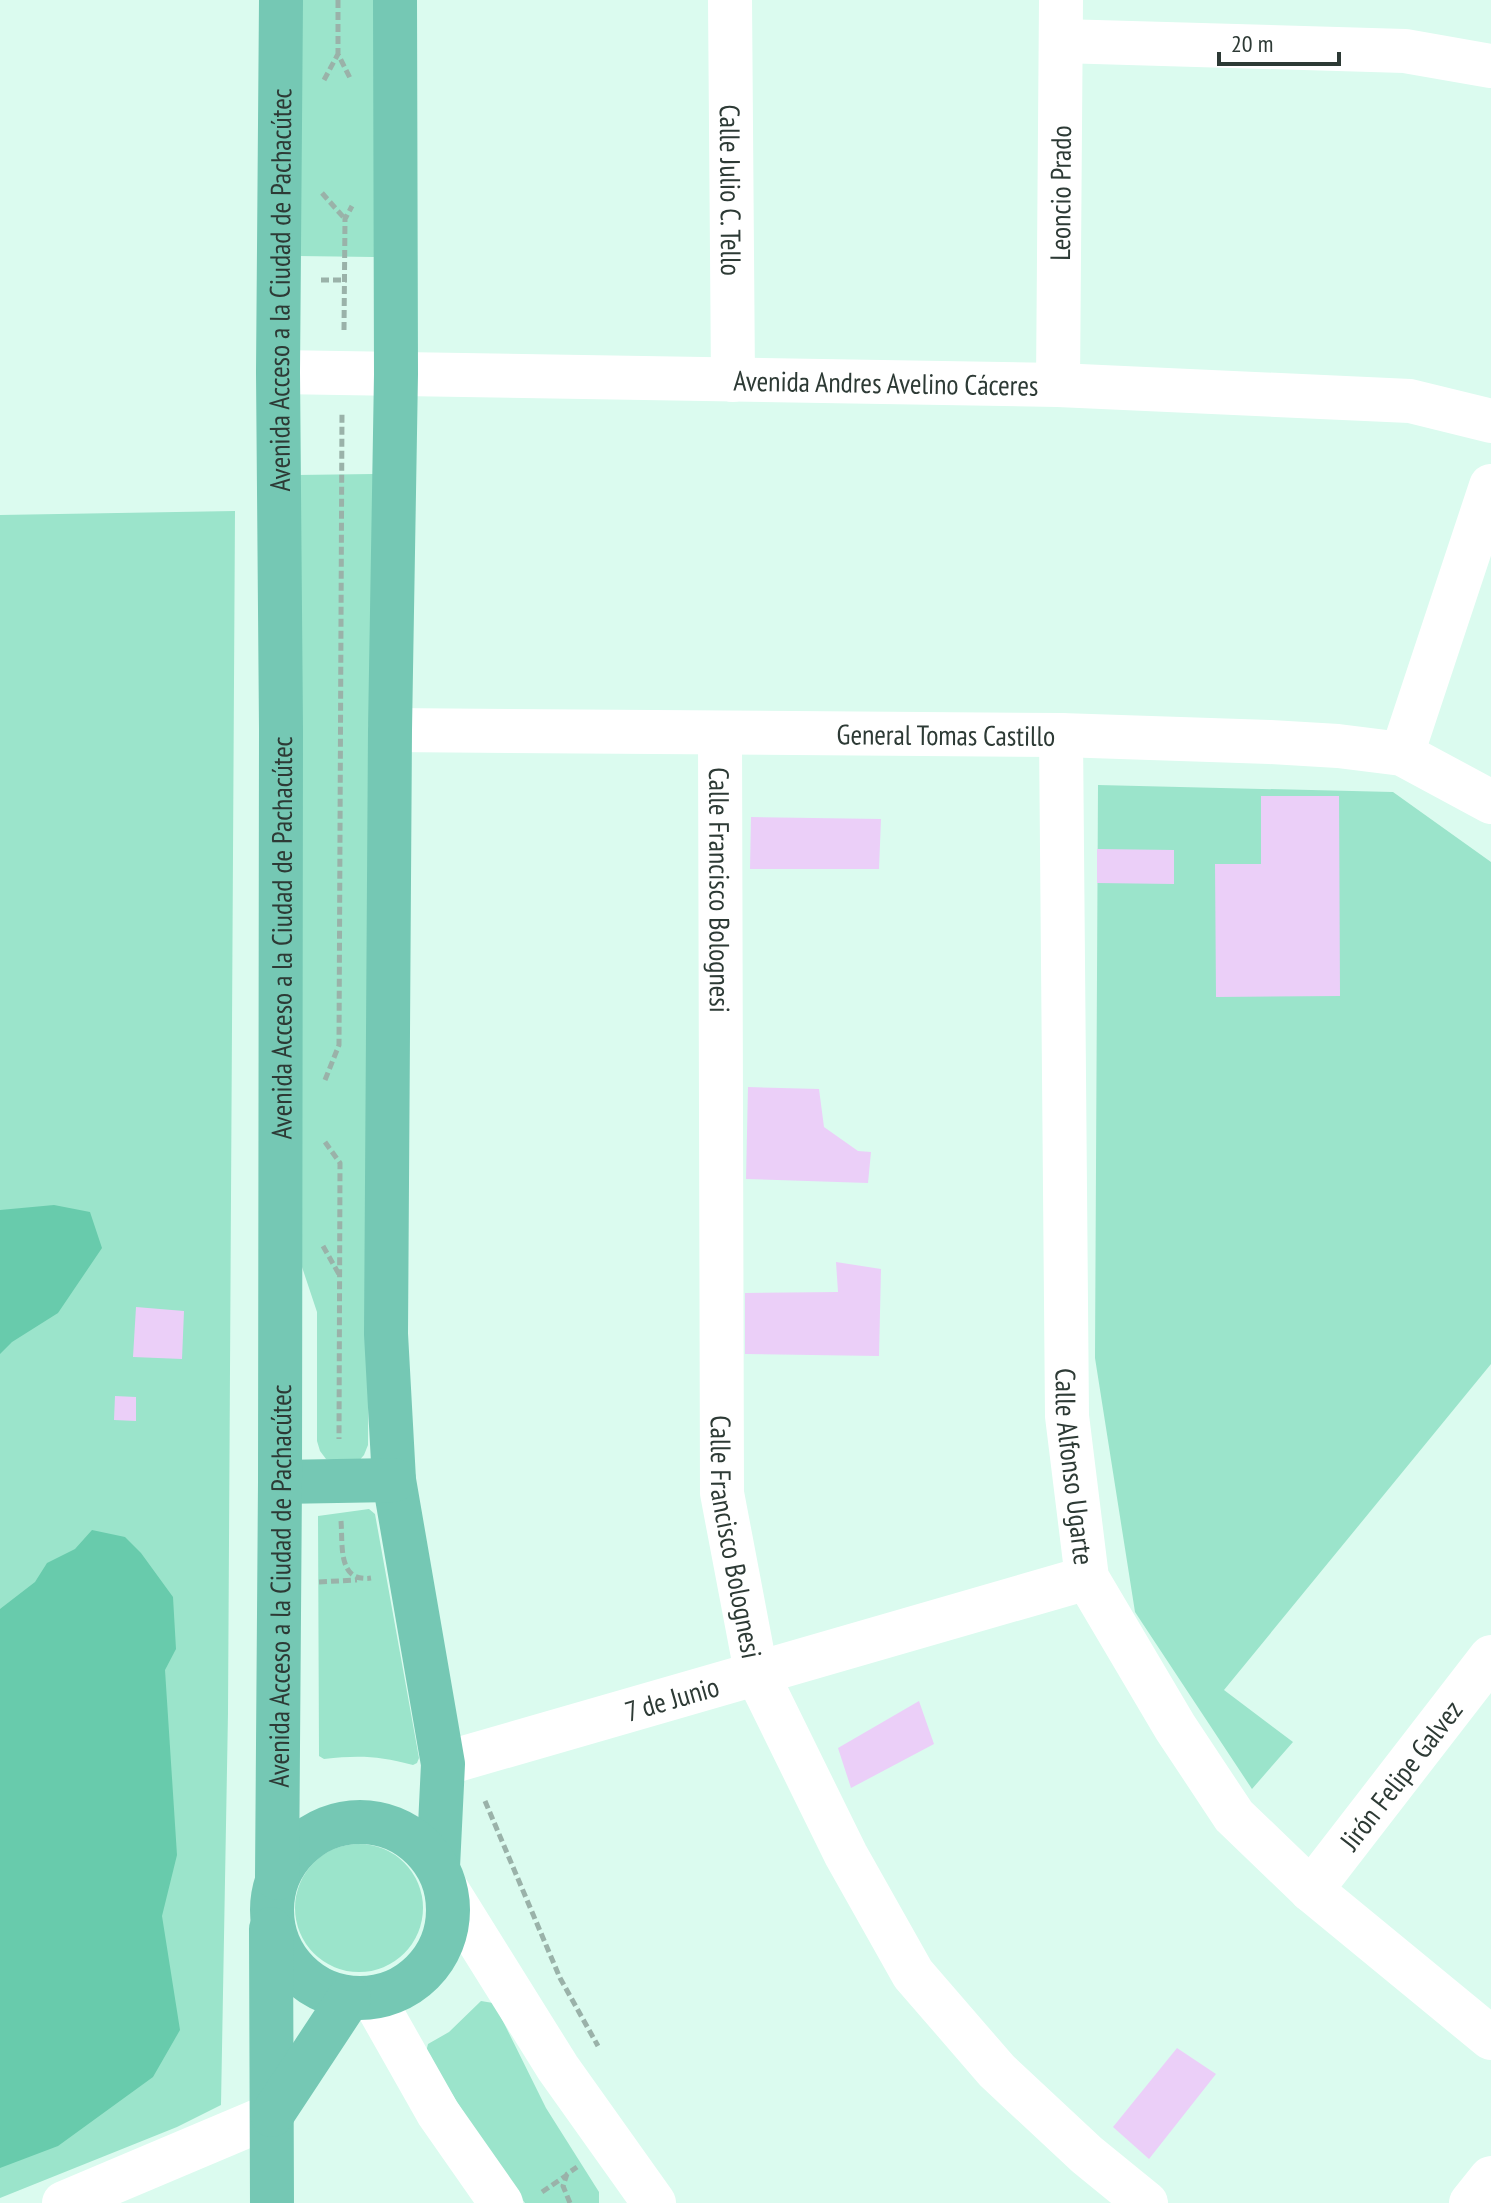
<svg xmlns="http://www.w3.org/2000/svg" width="1491" height="2203" font-family="'PT Sans Narrow',sans-serif">
<style>
.green{fill:#9be4cb}
.water{fill:#68cbac}
.building{fill:#ebcff8}
.lines{fill:none;stroke-linecap:round;stroke-linejoin:round}
.path{stroke:#9ab2a9;stroke-width:5;stroke-dasharray:8 4;stroke-linecap:butt}
.minor{stroke:#fff;stroke-width:44}
.major{stroke:#75c8b4;stroke-width:44}
.labels{text-anchor:middle;dominant-baseline:central;stroke-width:7;stroke-linejoin:round;paint-order:stroke}
.street-label{font-size:28px;fill:#2d3a35;stroke:#fff}
</style>
<rect width="100%" height="100%" fill="#dbfbef"/>
<path class="green" d="M 299,0 L 375,0 L 374,257 L 298,256 Z
M 373,474 L 368,1445 L 364,1455 L 357,1463 L 326,1459 L 320,1451 L 317,1441 L 317,1312 L 298,1255 L 297,475 Z
M 235,511 L 228,1713 L 221,2105 L 177,2127 L 0,2198 L 0,515 Z
M 1098,785 L 1393,792 L 1491,862 L 1491,1364 L 1224,1690 L 1293,1742 L 1252,1789 L 1135,1612 L 1095,1358 Z
M 369,1509 L 375,1514 L 419,1758 L 417,1763 L 413,1765 C 378,1756 360,1755 324,1759 L 319,1756 L 319,1753 L 318,1516 Z
M295 1908a64 64 0 1 1 128 0a64 64 0 1 1-128 0Z
M 481,2001 L 493,2003 L 497,2009 L 546,2108 L 599,2192 L 599,2203 L 525,2203 L 488,2152 L 426,2052 L 428,2044 L 449,2032 Z"/>
<path class="water" d="M 54,1205 L 90,1212 L 102,1248 L 58,1313 L 12,1342 L 0,1354 L 0,1210 Z
M 92,1530 L 125,1537 L 141,1553 L 173,1597 L 176,1649 L 165,1670 L 177,1855 L 162,1916 L 180,2030 L 153,2077 L 58,2146 L 0,2168 L 0,1609 L 35,1582 L 47,1563 L 75,1549 Z"/>
<path class="building" d="M 1261,796 L 1339,796 L 1340,996 L 1216,997 L 1215,864 L 1261,864 Z
M 751,817 L 881,819 L 879,869 L 750,869 Z
M 1097,849 L 1174,850 L 1174,884 L 1097,883 Z
M 748,1087 L 819,1089 L 824,1127 L 858,1151 L 871,1152 L 868,1183 L 746,1179 Z
M 836,1262 L 881,1269 L 879,1356 L 745,1354 L 745,1293 L 838,1292 Z
M 136,1307 L 184,1311 L 182,1359 L 133,1357 Z
M 115,1396 L 136,1397 L 136,1421 L 114,1420 Z
M 919,1701 L 934,1744 L 851,1788 L 838,1748 Z
M 1177,2048 L 1216,2074 L 1149,2159 L 1113,2127 Z"/>
<g class="lines">
<path class="path" d="M 338,0 L 338,54 L 351,80
M 324,80 L 338,54
M 322,193 L 345,219
M 321,280 L 347,280
M 344,330 L 345,219 L 352,206
M 325,1080 L 339,1045 L 342,412
M 325,1142 L 340,1163 L 339,1439
M 323,1246 L 340,1276
M 341,1521 C 343,1544 337,1583 371,1578
M 319,1582 L 357,1580
M 485,1801 L 560,1978 L 598,2046
M 542,2192 L 567,2175
M 570,2203 L 563,2186 L 567,2174 L 577,2167"/>
<g class="minor">
<path id="s1" d="M 730,0 L 733,380"/>
<path d="M 1061,41 L 1405,51 L 1491,66"/>
<path id="s2" d="M 278,372 L 1058,385 L 1410,401 L 1491,421"/>
<path id="s3" d="M 1058,385 L 1061,0"/>
<path id="s4" d="M 390,730 L 1061,735 L 1270,742 L 1338,746 L 1402,754 L 1491,802"/>
<path id="s5" d="M 720,734 L 722,1493 L 756,1672 L 846,1855 L 913,1974 L 997,2071 L 1087,2155 L 1146,2203"/>
<path id="s6" d="M 1061,735 L 1067,1416 L 1087,1578 L 1175,1727 L 1234,1816 L 1311,1890 L 1491,2038"/>
<path d="M 1402,754 L 1491,486"/>
<path id="s7" d="M 443,1764 L 1087,1578"/>
<path d="M 447,1890 L 558,2068 L 654,2203"/>
<path id="s8" d="M 1311,1890 L 1491,1657"/>
<path d="M 373,1998 L 438,2113 L 501,2203"/>
<path d="M 64,2203 L 272,2115"/>
<path d="M 1471,2203 L 1491,2178"/>
</g>
<g class="major">
<path d="M 395,0 L 396,374 L 390,730 L 386,1334 L 394,1480 L 443,1764 L 438,1867"/>
<path d="M 280,1482 L 394,1480"/>
<circle cx="360" cy="1910" r="88"/>
<path id="s9" d="M 277,1878 L 280,1482 L 281,729 L 278,372 L 281,0"/>
<path d="M 271,1929 L 272,2203"/>
<path d="M 272,2115 L 349,1998"/>
</g>
</g>
<g class="labels">
<g class="street-label">
<text stroke="none"><textPath href="#s1" startOffset="190">Calle Julio C. Tello</textPath></text>
<text stroke="none"><textPath href="#s3" startOffset="192">Leoncio Prado</textPath></text>
<text stroke="none"><textPath href="#s9" startOffset="1588">Avenida Acceso a la Ciudad de Pachacútec</textPath></text>
<text stroke="none"><textPath href="#s2" startOffset="608">Avenida Andres Avelino Cáceres</textPath></text>
<text stroke="none"><textPath href="#s4" startOffset="556">General Tomas Castillo</textPath></text>
<text stroke="none"><textPath href="#s5" startOffset="156">Calle Francisco Bolognesi</textPath></text>
<text stroke="none"><textPath href="#s9" startOffset="940">Avenida Acceso a la Ciudad de Pachacútec</textPath></text>
<text stroke="none"><textPath href="#s6" startOffset="732">Calle Alfonso Ugarte</textPath></text>
<text stroke="none"><textPath href="#s5" startOffset="804">Calle Francisco Bolognesi</textPath></text>
<text stroke="none"><textPath href="#s9" startOffset="292">Avenida Acceso a la Ciudad de Pachacútec</textPath></text>
<text stroke="none"><textPath href="#s7" startOffset="238">7 de Junio</textPath></text>
<text stroke="none"><textPath href="#s8" startOffset="146">Jirón Felipe Galvez</textPath></text>
</g>
</g>
<path d="M1219 52v12h120v-12" fill="none" stroke="#2d3a35" stroke-width="4"/>
<text x="1231" y="52" font-size="24" fill="#2d3a35" stroke="#ffffff" stroke-width="6" paint-order="stroke">20 m</text>
</svg>
